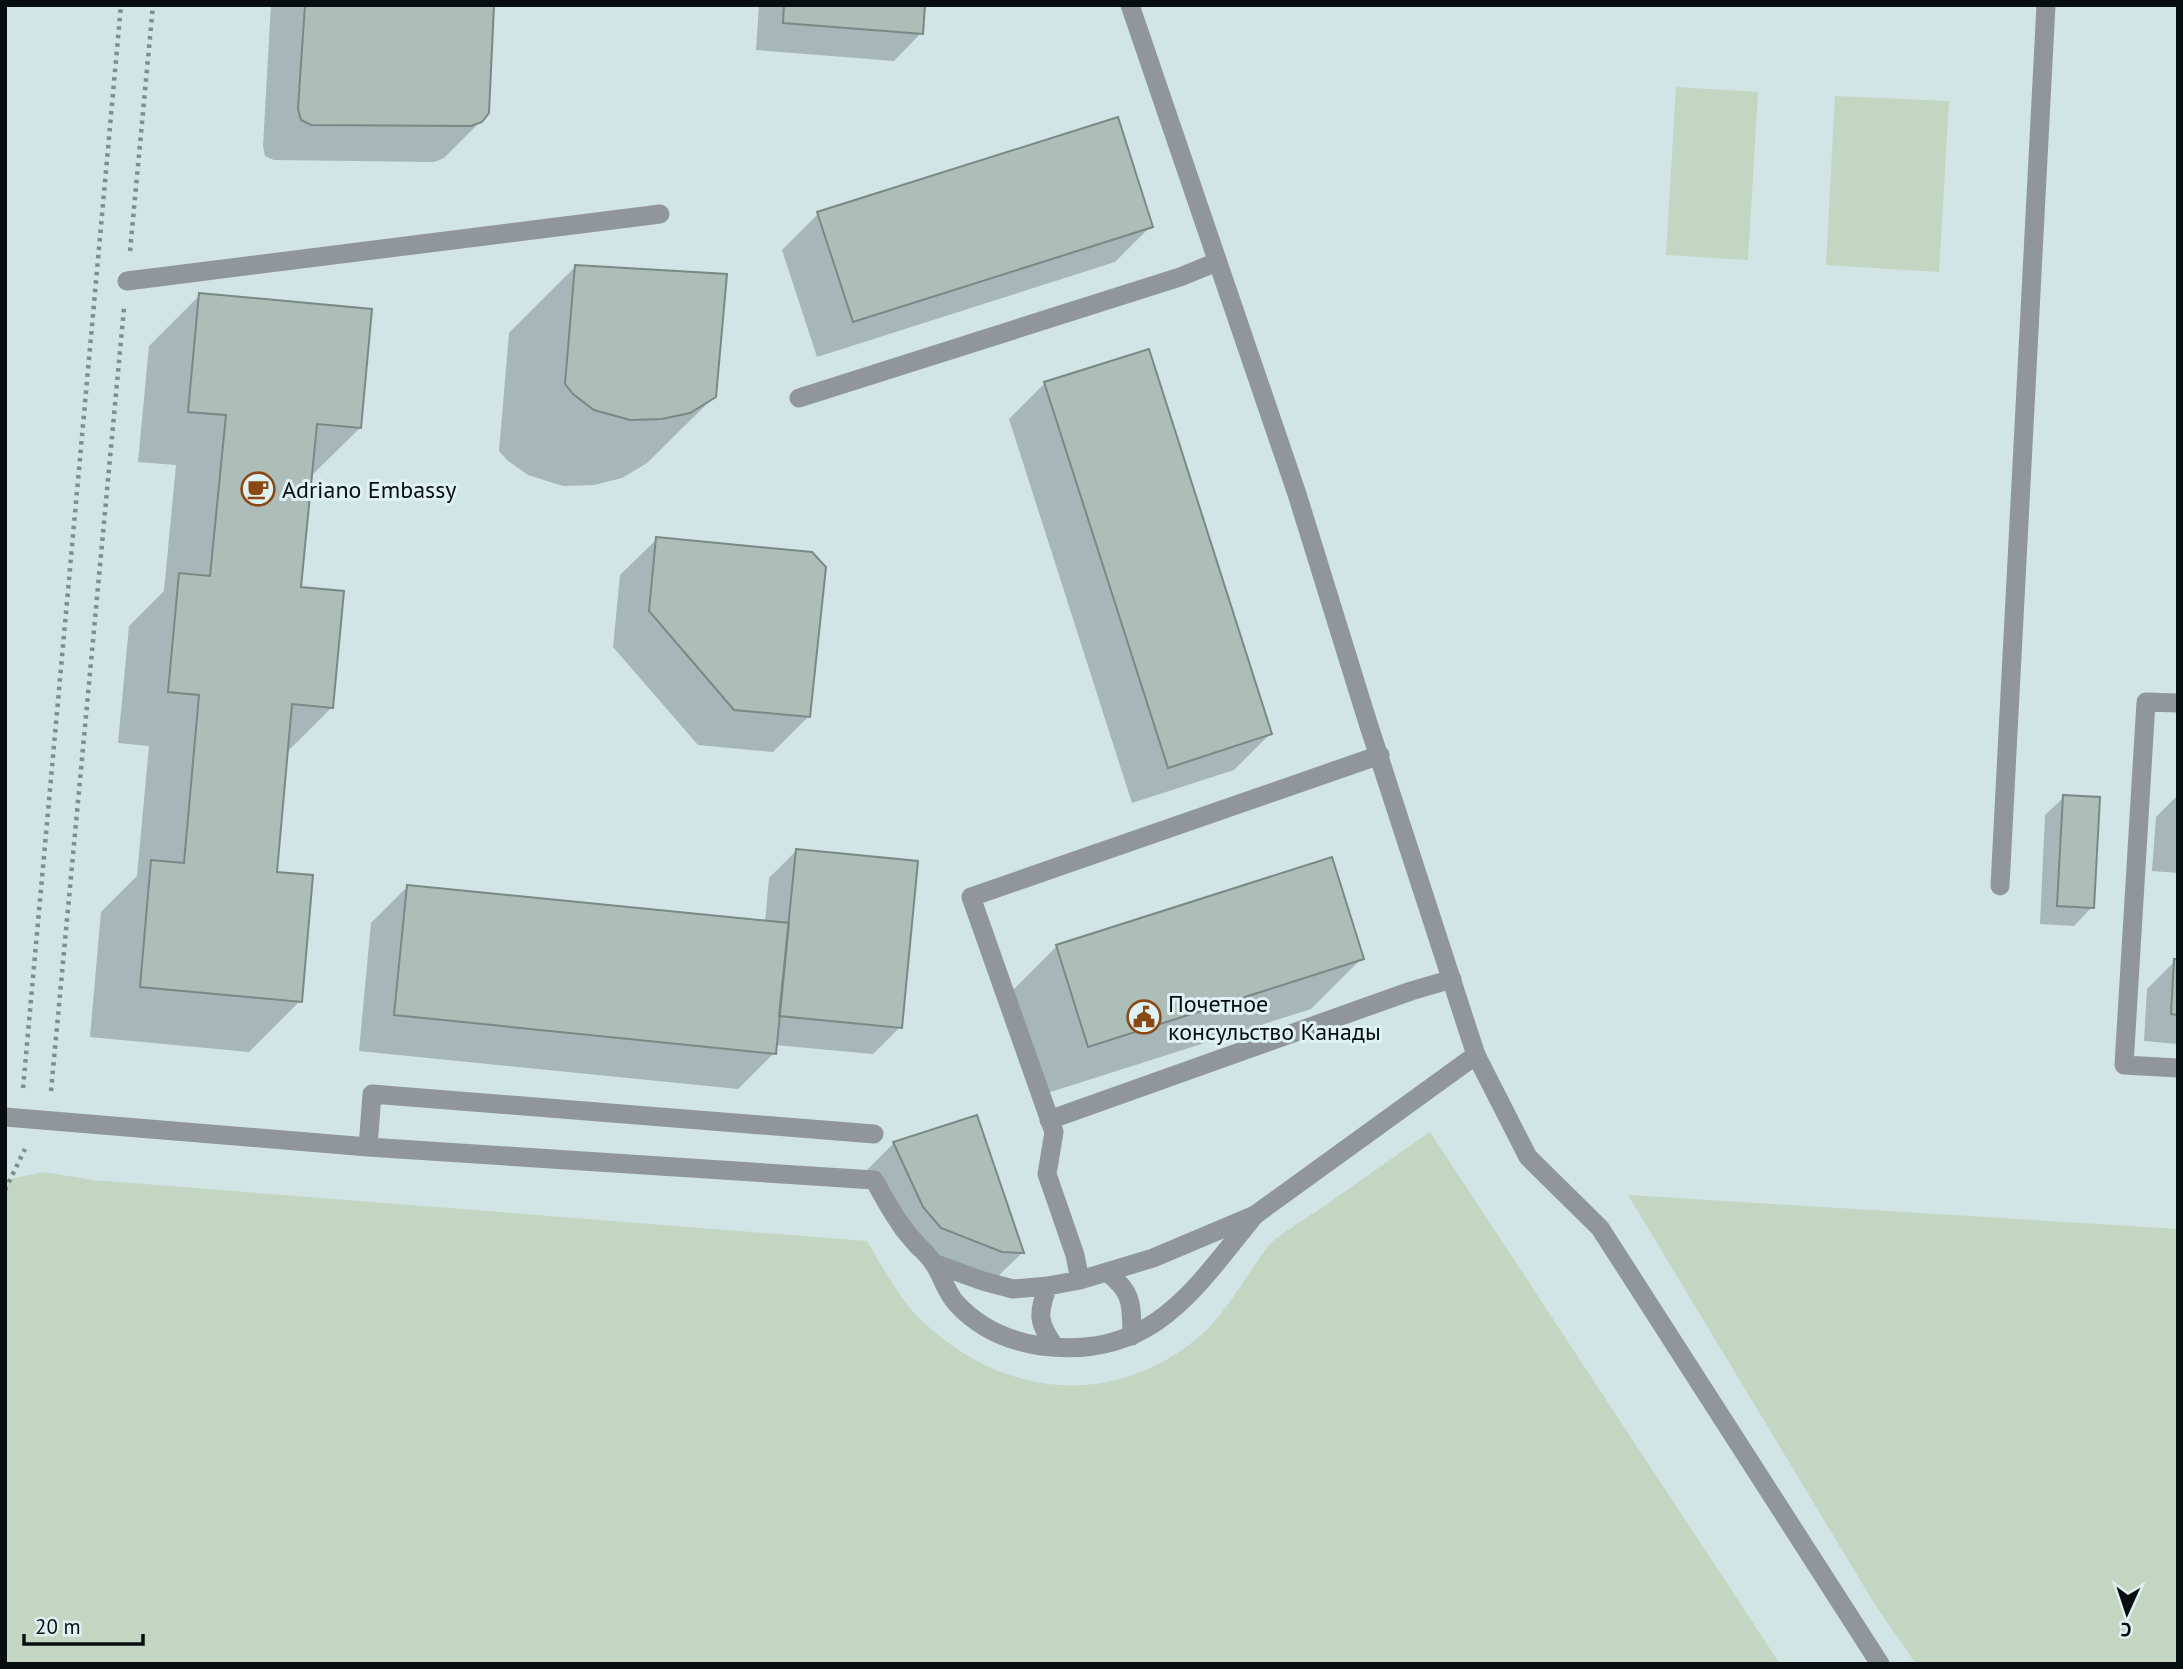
<svg xmlns="http://www.w3.org/2000/svg" width="2183" height="1669" font-family="'PT Sans',sans-serif">
<style>
.green{fill:#c3d6c2}
.shadow{fill:#0003}
.building{fill:#adbeb8;stroke:#798984;stroke-width:2}
.lines{fill:none;stroke-linecap:round;stroke-linejoin:round}
.path{stroke:#7f8d8f;stroke-width:4.5;stroke-dasharray:3.5 5;stroke-linecap:butt}
.service{stroke:#90969a;stroke-width:19}
.minor{stroke:#90969a;stroke-width:19}
.labels{text-anchor:middle;dominant-baseline:central;stroke-width:6;stroke-linejoin:round;paint-order:stroke}
.poi-label{font-size:24px;fill:#080e0f;stroke:#def1f3;text-anchor:start}
</style>
<rect width="100%" height="100%" fill="#d1e4e6"/>
<path class="green" d="M 1676,87 L 1758,92 L 1748,260 L 1666,255 Z
M 1835,96 L 1949,101 L 1939,272 L 1826,265 Z
M 1430,1132 L 1780,1664 L 5,1664 L 5,1180 L 44,1172 L 93,1180 L 867,1241 C 882,1266 897,1295 917,1316 C 997,1396 1109,1412 1199,1337 C 1220,1320 1238,1289 1254,1266 C 1260,1258 1266,1248 1273,1241 C 1290,1228 1308,1217 1326,1205 C 1361,1180 1395,1156 1430,1132 Z
M 1628,1195 L 2178,1229 L 2178,1664 L 1916,1664 L 1874,1603 Z"/>
<path class="shadow" d="M 271,5 L 492,5 L 481,121 L 444,158 L 434,162 L 274,160 L 265,156 L 263,146 Z
M 759,5 L 923,5 L 921,33 L 894,61 L 756,50 Z
M 818,214 L 1151,226 L 1115,262 L 817,357 L 782,250 Z
M 575,267 L 714,397 L 647,463 L 622,478 L 594,485 L 563,486 L 528,475 L 507,460 L 499,451 L 509,333 Z
M 200,295 L 360,428 L 310,477 L 300,588 L 332,707 L 286,753 L 275,873 L 300,1001 L 249,1052 L 90,1037 L 101,912 L 137,876 L 149,746 L 118,743 L 129,626 L 164,591 L 176,465 L 138,462 L 149,346 Z
M 1045,383 L 1270,734 L 1234,770 L 1132,803 L 1009,419 Z
M 657,539 L 809,716 L 773,752 L 698,745 L 613,647 L 620,575 Z
M 2178,795 L 2178,873 L 2152,871 L 2156,817 Z
M 2064,797 L 2092,907 L 2074,926 L 2040,924 L 2045,815 Z
M 797,850 L 900,1027 L 873,1054 L 775,1045 L 774,1053 L 738,1089 L 359,1051 L 371,923 L 407,887 L 765,923 L 769,878 Z
M 1057,946 L 1362,958 L 1311,1009 L 1038,1096 L 1006,997 Z
M 2175,961 L 2178,961 L 2178,1044 L 2144,1041 L 2147,989 Z
M 976,1117 L 1022,1253 L 994,1280 L 974,1279 L 913,1255 L 895,1234 L 866,1171 L 893,1144 Z"/>
<path class="building" d="M 305,5 L 494,5 L 489,113 L 482,122 L 471,126 L 311,125 L 301,120 L 298,109 Z
M 784,5 L 925,5 L 923,34 L 783,23 Z
M 1118,117 L 1153,227 L 853,322 L 817,212 Z
M 575,265 L 727,274 L 716,397 L 690,413 L 662,419 L 630,420 L 594,410 L 573,394 L 565,384 Z
M 199,293 L 372,309 L 361,428 L 317,424 L 301,587 L 344,591 L 333,708 L 292,704 L 277,872 L 313,875 L 302,1002 L 140,987 L 151,860 L 184,863 L 199,695 L 168,692 L 179,573 L 210,576 L 226,415 L 188,412 Z
M 1149,349 L 1272,734 L 1168,768 L 1044,382 Z
M 656,537 L 812,552 L 826,567 L 810,717 L 734,710 L 649,611 Z
M 2063,795 L 2100,797 L 2094,908 L 2057,906 Z
M 796,849 L 918,861 L 902,1028 L 779,1016 Z
M 1332,857 L 1364,959 L 1088,1047 L 1056,945 Z
M 407,885 L 789,923 L 776,1054 L 394,1015 Z
M 2174,959 L 2178,959 L 2178,1015 L 2171,1014 Z
M 977,1115 L 1024,1253 L 1002,1252 L 941,1228 L 923,1207 L 893,1142 Z"/>
<g class="lines">
<path class="path" d="M 130,251 L 153,5
M 23,1088 L 121,5
M 51,1091 L 124,308
M 5,1190 L 25,1149"/>
<path class="service" d="M 127,281 L 660,214
M 799,398 L 1180,277 L 1217,262
M 2178,703 L 2146,702 L 2124,1065 L 2178,1068
M 2000,886 L 2046,5
M 5,1117 L 368,1147 L 874,1180 C 884,1197 893,1216 905,1230 C 913,1242 925,1251 933,1262 C 942,1275 946,1293 957,1304 C 980,1329 1008,1341 1041,1346 C 1152,1360 1193,1291 1255,1215
M 1049,1120 L 1411,991 L 1452,979
M 368,1147 L 372,1094 L 874,1134
M 933,1263 L 983,1281 L 1013,1289 L 1048,1286 L 1080,1280 L 1153,1258 L 1255,1215 L 1476,1055
M 1107,1272 C 1134,1294 1131,1304 1132,1336
M 1080,1280 L 1075,1255 L 1047,1174 L 1054,1132 L 971,897 L 1380,755
M 1048,1286 C 1037,1314 1038,1323 1055,1347"/>
<path class="minor" d="M 1130,5 L 1297,494 L 1368,723 L 1476,1055 L 1528,1157 L 1600,1228 L 1880,1664"/>
</g>
<defs>
<symbol id="cafe-ring" viewBox="-11 -11 22 22"><circle r="9.5" fill="#def1f3" stroke="#8a4914" stroke-width="1.5"/><path d="M-5.5-4.5H6V0H3Q3 3.5 0 3.5H-2.5Q-5.5 3.5-5.5 0ZM3-3.2v2h1.7v-2ZM-6 4.5H4V6H-6Z" fill="#8a4914"/></symbol>
<symbol id="civic-ring" viewBox="-11 -11 22 22"><circle r="9.5" fill="#def1f3" stroke="#8a4914" stroke-width="1.5"/><path d="M-.6-6.5H3V-4.5H.6V-3L4-1V1h2V6H-6V1h2V-1L-.6-3ZM-1.2 2.5V6h2.4V2.5Z" fill="#8a4914"/></symbol>
</defs>
<g fill-rule="evenodd">
<use href="#cafe-ring" x="239" y="470" width="38" height="38"/>
<use href="#civic-ring" x="1125" y="998" width="38" height="38"/>
</g>
<g class="labels">
<g class="poi-label">
<text x="282" y="489">Adriano Embassy</text>
<text x="1168" y="1003">Почетное<tspan x="1168" dy="28">консульство Канады</tspan></text>
</g>
</g>
<rect width="2183" height="1669" fill="none" stroke="#080e0f" stroke-width="14"/>
<g transform="translate(2127 1613) rotate(183)" stroke="#def1f3" stroke-width="5" paint-order="stroke">
<path d="M0-5L12 26L0 18L-12 26Z" fill="#080e0f"/>
<text y="-10" font-size="19" font-weight="bold" text-anchor="middle" fill="#080e0f">С</text>
</g>
<path d="M24 1634v10h119v-10" fill="none" stroke="#080e0f" stroke-width="3.5"/>
<text x="35" y="1634" font-size="21" fill="#080e0f" stroke="#def1f3" stroke-width="5" paint-order="stroke">20 m</text>
</svg>
